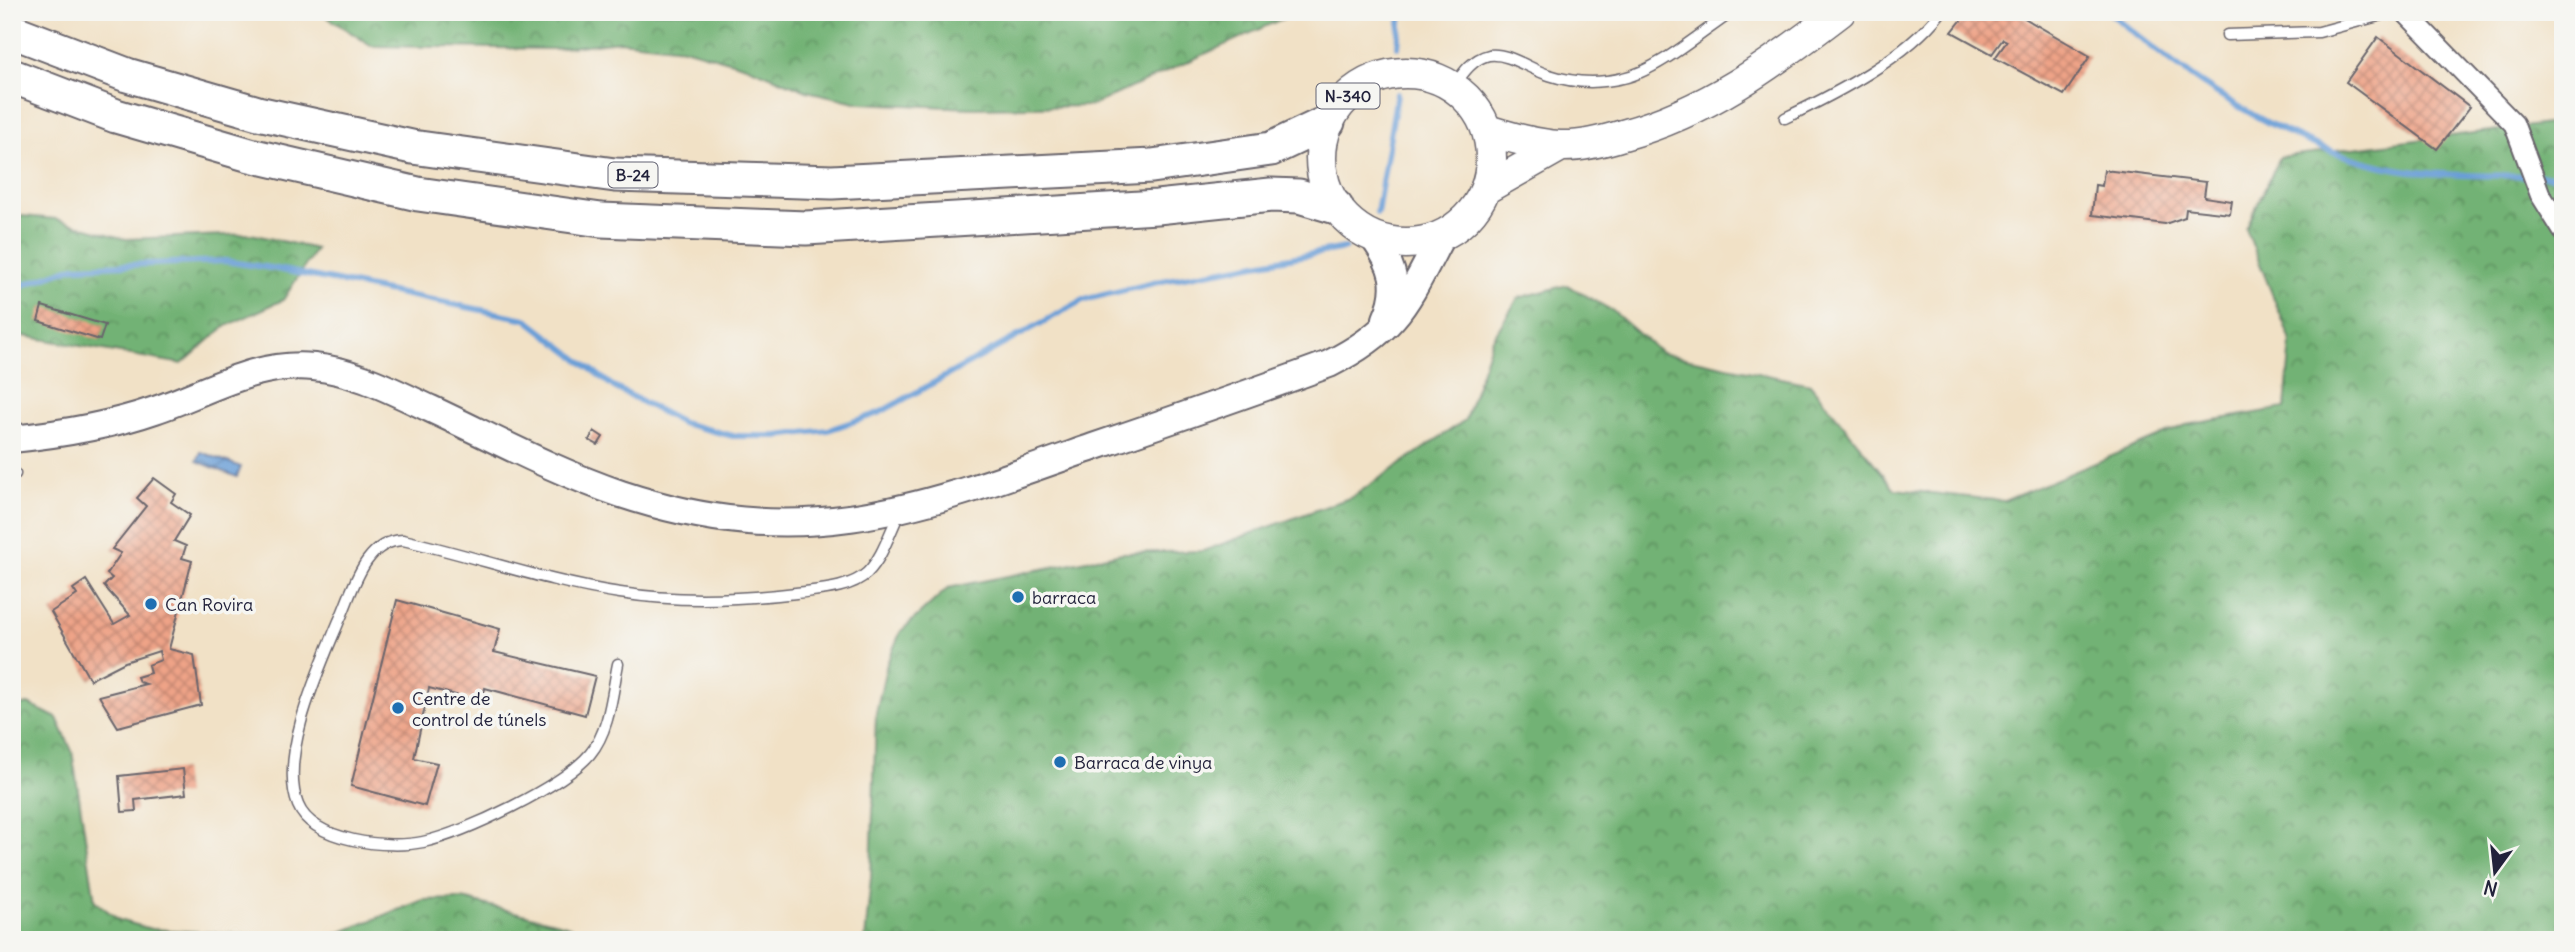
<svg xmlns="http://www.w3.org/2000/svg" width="2575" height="952" font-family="Delius,sans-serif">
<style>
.forest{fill:url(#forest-crowns);stroke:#4a6a58;stroke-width:2}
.water{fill:url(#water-waves);stroke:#466089;stroke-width:2}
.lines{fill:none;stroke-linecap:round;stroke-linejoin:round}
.stream{stroke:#6b9fd7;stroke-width:6}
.building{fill:url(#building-cross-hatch)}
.lane-casing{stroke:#6a656c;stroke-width:13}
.street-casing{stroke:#6a656c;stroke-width:23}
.secondary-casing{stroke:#6a656c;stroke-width:30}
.primary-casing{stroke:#6a656c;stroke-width:33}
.highway-casing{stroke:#6a656c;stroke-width:37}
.lane{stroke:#fff;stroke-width:10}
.street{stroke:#fff;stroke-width:19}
.secondary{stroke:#fff;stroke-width:26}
.primary{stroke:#fff;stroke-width:30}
.highway{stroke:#fff;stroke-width:33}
.poi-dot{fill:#1f6fb2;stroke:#f6f6f2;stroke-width:2.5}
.labels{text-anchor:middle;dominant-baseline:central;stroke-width:7;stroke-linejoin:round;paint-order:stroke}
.shield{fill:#f6f6f2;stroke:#626272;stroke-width:2}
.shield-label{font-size:16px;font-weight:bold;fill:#22223b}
.poi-label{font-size:18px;fill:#22223b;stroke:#f6f6f2;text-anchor:start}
</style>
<defs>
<pattern id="forest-crowns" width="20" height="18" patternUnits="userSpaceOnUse" patternTransform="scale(1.75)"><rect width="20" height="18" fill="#72b274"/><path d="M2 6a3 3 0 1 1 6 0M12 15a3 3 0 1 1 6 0" fill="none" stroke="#5d9060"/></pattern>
<pattern id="water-waves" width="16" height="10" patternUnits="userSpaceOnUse" patternTransform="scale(1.75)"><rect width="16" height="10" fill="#6b9fd7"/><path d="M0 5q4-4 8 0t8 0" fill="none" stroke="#5881b0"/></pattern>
<pattern id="building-cross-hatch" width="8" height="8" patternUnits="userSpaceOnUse" patternTransform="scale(1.75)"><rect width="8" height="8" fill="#eea387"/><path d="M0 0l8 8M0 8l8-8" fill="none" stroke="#c08470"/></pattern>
</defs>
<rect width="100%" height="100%" fill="#f6f6f2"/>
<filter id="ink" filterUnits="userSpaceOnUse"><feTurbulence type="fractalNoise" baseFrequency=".0143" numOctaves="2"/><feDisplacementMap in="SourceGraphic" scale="14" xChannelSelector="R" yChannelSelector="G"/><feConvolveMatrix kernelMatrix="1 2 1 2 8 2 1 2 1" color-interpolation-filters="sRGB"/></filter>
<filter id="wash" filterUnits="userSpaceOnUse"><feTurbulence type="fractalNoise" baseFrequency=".00686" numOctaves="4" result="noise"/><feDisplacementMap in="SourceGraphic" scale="28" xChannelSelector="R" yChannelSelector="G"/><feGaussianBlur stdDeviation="1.57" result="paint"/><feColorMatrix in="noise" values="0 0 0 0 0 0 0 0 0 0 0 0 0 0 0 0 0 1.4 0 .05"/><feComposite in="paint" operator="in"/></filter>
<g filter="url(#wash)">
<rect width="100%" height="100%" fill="#f1e1c6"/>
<path class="forest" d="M 319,12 L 1297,12 L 1091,106 L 972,108 L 860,103 L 807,91 L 746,66 L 684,48 L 619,41 L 554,49 L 372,46 Z
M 2563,122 L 2563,940 L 865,940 L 871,877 L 876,713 L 887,663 L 901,631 L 948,588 L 1122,553 L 1203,551 L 1352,497 L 1465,420 L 1492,340 L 1518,298 L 1567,285 L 1613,311 L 1661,353 L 1810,384 L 1895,489 L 2004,501 L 2186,425 L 2285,408 L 2291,341 L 2246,229 L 2280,157 Z
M 12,215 L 56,219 L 125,239 L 251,234 L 316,249 L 283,300 L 224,327 L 182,364 L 12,334 Z
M 28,704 L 57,718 L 72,751 L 95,901 L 119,920 L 151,929 L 324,939 L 423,900 L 463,899 L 566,925 L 595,940 L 12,940 L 12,707 Z"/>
<path class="water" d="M 201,452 L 241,467 L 237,477 L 197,461 Z"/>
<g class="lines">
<path class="stream" d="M 2109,12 C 2196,86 2302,158 2418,172 C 2465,178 2515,174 2563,176
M 1398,46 L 1401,12
M 1377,213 L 1397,94
M 12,289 L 74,267 L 225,261 L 277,269 L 526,319 L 614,387 L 682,423 L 733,436 L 777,436 L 828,430 L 879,413 L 1083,300 L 1162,281 L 1345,248"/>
</g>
<g id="blocks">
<path class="building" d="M 1968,12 L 2014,12 L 2090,56 L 2064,95 L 1995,58 L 2007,41 L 2003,39 L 1992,54 L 1952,32 Z
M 2378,37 L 2470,107 L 2437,149 L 2346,82 Z
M 2104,170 L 2206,182 L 2204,197 L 2232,201 L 2230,214 L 2186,209 L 2185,217 L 2165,224 L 2092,215 L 2095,185 L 2102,186 Z
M 42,306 L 105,325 L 100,340 L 38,321 Z
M 594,431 L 603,437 L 598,445 L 589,440 Z
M 154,478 L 176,494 L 171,502 L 190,515 L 174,541 L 186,546 L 182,558 L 192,561 L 169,649 L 194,655 L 201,705 L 118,727 L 99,696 L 146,684 L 139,682 L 137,677 L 150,673 L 148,665 L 161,660 L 159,651 L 125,662 L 90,680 L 51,612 L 77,595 L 73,589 L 86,580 L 114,624 L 130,615 L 104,586 L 112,578 L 107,574 L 121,553 L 112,549 L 146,506 L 137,498 Z
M 397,600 L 500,629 L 494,652 L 595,676 L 585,715 L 485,688 L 482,702 L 429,688 L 414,758 L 437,763 L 425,806 L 351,786 Z
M 183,769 L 186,794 L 135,800 L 136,811 L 122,812 L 119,776 Z"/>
</g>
</g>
<g filter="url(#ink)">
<use href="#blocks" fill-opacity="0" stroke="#6a656c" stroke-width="2"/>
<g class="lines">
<defs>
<path id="lane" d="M 2227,35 L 2319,32 L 2393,12
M 1454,86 C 1463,73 1472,59 1489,55 C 1508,52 1531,70 1549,75 C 1573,83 1598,84 1623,78 C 1657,71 1702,32 1732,12
M 1785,118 C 1837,93 1906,58 1941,12
M 12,475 L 15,474
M 618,664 C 612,693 610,730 590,754 C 563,786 465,833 423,842 C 389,849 313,842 298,805 C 278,756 320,667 339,621 C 353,591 363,541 403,540 C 475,556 546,582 620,593 C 678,602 738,600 796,593 C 818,590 850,589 867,573 C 883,557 890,531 900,512"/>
<path id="street" d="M 2405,12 L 2514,124 L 2540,194 L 2563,231"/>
<path id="secondary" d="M 1373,237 C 1393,265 1401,286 1386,319
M 12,439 C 61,434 109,426 155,410 C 208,392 256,361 314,367 C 356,371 394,392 431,409 C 493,438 556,472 621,494 C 804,555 921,508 1093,447 C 1172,420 1251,393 1329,364 C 1399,329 1407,301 1442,235"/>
<path id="primary" d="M1321 158a85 85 0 1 1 170 0a85 85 0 1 1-170 0Z
M 1487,130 C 1510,137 1536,145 1560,146 C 1580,147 1604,141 1623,135 C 1707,112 1772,64 1840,12
M 1487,188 L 1561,146"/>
<path id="highway" d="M 12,31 L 127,75 L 258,113 L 412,147 L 615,175 L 832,182 L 1152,166 L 1271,149 L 1328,122
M 12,76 L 116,116 L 250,155 L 418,194 L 601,220 L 806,228 L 1157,207 L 1271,195 L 1299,196 L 1336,207"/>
</defs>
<use href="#lane" class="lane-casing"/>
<use href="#street" class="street-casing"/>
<use href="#secondary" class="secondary-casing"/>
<use href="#primary" class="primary-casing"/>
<use href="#highway" class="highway-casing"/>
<use href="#lane" class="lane"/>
<use href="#street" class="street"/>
<use href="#secondary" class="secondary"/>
<use href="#primary" class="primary"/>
<use href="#highway" class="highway"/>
</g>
</g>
<g class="poi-dot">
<circle cx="1018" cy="597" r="7"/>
<circle cx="151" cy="604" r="7"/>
<circle cx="398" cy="708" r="7"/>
<circle cx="1060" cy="762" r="7"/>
</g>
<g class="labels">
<g class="shield">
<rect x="1316.5" y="83.5" width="63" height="25" rx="5"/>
<rect x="608.5" y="162.5" width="49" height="25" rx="5"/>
</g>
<g class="shield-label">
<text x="1348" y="96">N-340</text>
<text x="633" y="175">B-24</text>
</g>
<g class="poi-label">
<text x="1032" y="597">barraca</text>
<text x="165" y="604">Can Rovira</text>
<text x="412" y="698">Centre de<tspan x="412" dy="21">control de túnels</tspan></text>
<text x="1074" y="762">Barraca de vinya</text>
</g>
</g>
<rect width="2575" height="952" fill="none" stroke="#f6f6f2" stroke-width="42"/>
<g transform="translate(2495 872) rotate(195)" stroke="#f6f6f2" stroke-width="5" paint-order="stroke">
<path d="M0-5L12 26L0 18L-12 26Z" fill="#22223b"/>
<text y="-10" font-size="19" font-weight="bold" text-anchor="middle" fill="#22223b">N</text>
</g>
</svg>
